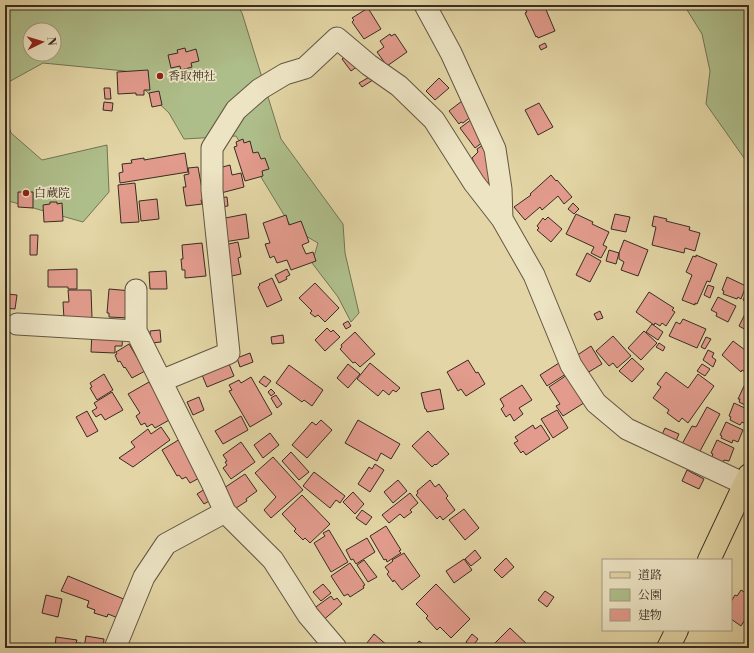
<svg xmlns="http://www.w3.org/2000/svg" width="754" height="653" font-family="'Libre Bodoni','Noto Serif JP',serif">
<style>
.green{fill:#aebe8a;stroke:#737556;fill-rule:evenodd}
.building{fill:#e29b8c;stroke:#382c22}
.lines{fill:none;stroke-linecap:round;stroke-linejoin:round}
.minor-casing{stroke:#635643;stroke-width:23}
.major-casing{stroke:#382c22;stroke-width:24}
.minor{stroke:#ede4c4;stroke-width:21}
.major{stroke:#e3d5a5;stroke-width:22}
.poi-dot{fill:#8f2418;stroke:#ede4c4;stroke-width:1.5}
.labels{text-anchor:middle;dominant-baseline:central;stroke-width:3.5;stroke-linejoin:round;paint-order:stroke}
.poi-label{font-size:12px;fill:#382c22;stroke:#ede4c4;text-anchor:start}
</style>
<rect width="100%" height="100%" fill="#e3d5a5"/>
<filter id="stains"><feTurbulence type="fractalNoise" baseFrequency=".005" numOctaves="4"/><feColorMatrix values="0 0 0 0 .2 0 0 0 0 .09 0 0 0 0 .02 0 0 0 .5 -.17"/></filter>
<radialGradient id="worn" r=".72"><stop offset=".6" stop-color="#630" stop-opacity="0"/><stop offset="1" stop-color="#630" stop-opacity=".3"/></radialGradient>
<path class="green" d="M 5,5 L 237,5 L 242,13 L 281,139 L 343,224 L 345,253 L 359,313 L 351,322 L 338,297 L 312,263 L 318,243 L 292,228 L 236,136 L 184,139 L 169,113 L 125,71 L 43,63 L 5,84 ZM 30,30 L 54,30 L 54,54 L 30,54 Z
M 684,5 L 749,5 L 749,165 L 706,104 L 710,71 L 702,34 Z
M 5,115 L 11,133 L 42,160 L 107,145 L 109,192 L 83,222 L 5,200 Z"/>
<path class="building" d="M 535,5 L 544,5 L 555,31 L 538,38 L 537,36 L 536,37 L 525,13 L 527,12 L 525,9 Z
M 368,8 L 381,29 L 364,39 L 352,22 L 354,20 L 352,18 Z
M 390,34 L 391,36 L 395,34 L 407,52 L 387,66 L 377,52 L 384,47 L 380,41 Z
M 545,43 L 547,47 L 541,50 L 539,46 Z
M 185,48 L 186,52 L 196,49 L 199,61 L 191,63 L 192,67 L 181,70 L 180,66 L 171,68 L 168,55 L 178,53 L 177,50 Z
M 349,54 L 358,66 L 351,71 L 342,59 Z
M 148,70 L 150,90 L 144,90 L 144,95 L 136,95 L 136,93 L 118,94 L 117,72 Z
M 371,76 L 373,80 L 362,87 L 359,83 Z
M 439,78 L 449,88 L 435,100 L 426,91 Z
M 104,88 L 110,88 L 111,99 L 105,99 Z
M 159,91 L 162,105 L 152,107 L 149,93 Z
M 462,101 L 473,115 L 463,123 L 461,122 L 459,124 L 449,111 Z
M 104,102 L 113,103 L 112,111 L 103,110 Z
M 539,103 L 553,127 L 538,135 L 525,110 Z
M 472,119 L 487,139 L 475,148 L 460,128 Z
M 243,139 L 244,143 L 250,141 L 253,153 L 258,152 L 261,159 L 265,158 L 269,169 L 262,171 L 263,176 L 245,181 L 234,147 L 237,146 L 236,142 Z
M 486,143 L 497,186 L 487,190 L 472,158 L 478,152 L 477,149 Z
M 185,153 L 188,172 L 120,183 L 119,173 L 123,172 L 122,164 L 132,163 L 131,160 L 144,158 L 144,160 Z
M 230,165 L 232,175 L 241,173 L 244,187 L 221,193 L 215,169 Z
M 198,167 L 204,200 L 201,200 L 202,204 L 186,206 L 183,187 L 186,187 L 184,175 L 189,174 L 188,168 Z
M 551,175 L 556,181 L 557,180 L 572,197 L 564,204 L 558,196 L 542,210 L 540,207 L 525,220 L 514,207 L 531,195 L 530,194 Z
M 135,183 L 139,222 L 121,223 L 118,185 Z
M 18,192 L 33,192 L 33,208 L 18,207 Z
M 227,197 L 228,206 L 219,207 L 217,198 Z
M 157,199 L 159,219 L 141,221 L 139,201 Z
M 50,202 L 57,202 L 57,204 L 62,203 L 63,221 L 44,222 L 43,205 L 50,204 Z
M 573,203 L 579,209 L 574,214 L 568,209 Z
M 246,214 L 249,238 L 224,242 L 220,219 Z
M 576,214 L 593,222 L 592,224 L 609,232 L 603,245 L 607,247 L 601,258 L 591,253 L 594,247 L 566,234 Z
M 615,214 L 630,217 L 626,232 L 611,229 Z
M 286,215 L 289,225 L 301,221 L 309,242 L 302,245 L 306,254 L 313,252 L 316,261 L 291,270 L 287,260 L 277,263 L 274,256 L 270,258 L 265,244 L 270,243 L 263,223 Z
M 654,216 L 667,219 L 666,221 L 690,227 L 689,230 L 700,233 L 695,251 L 685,248 L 684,253 L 652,245 L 656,227 L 652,226 Z
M 548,217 L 562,229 L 551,242 L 537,230 L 539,228 L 537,226 L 543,218 L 545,220 Z
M 30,235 L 38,235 L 37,255 L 30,255 Z
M 624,240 L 648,250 L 638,276 L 621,270 L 624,262 L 619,259 L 619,253 Z
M 238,242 L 241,257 L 238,258 L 241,274 L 227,277 L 224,245 Z
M 202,243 L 206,276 L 185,278 L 185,270 L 182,270 L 181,259 L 183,259 L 182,245 Z
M 609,250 L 619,253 L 616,264 L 606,261 Z
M 587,253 L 601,261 L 590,282 L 576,275 Z
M 696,255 L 717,264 L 710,282 L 707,281 L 697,304 L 695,303 L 695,305 L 682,300 L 692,275 L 686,272 L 693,256 L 696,257 Z
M 77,269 L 77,289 L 68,289 L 68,287 L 48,287 L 48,270 Z
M 287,269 L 290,275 L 286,277 L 287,279 L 279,283 L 275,275 Z
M 166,271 L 167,289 L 150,289 L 149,272 Z
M 727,277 L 746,286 L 741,299 L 738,297 L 737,299 L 723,294 L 724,291 L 722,290 Z
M 272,278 L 282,300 L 267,307 L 258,287 L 260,285 L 259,284 Z
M 315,283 L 339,308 L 325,322 L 318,315 L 315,317 L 310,313 L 312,311 L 299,298 Z
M 708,285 L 714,287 L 710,298 L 704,295 Z
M 749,288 L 749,306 L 746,304 L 747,302 L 743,300 Z
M 109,289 L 132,291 L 130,318 L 109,317 L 109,313 L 107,313 Z
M 68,290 L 91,290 L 92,318 L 64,319 L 63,302 L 69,302 Z
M 649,292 L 674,308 L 672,310 L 675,312 L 666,326 L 662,323 L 660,326 L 655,323 L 654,325 L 636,312 Z
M 7,294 L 17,295 L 15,309 L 5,308 Z
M 718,297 L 736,306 L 728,322 L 716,316 L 717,313 L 711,310 Z
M 600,311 L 603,318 L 597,320 L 594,314 Z
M 745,314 L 749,316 L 749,333 L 745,331 L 746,330 L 739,326 Z
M 683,319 L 706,329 L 697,348 L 669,336 L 676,322 L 680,324 Z
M 348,321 L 351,326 L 346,329 L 343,324 Z
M 652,324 L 663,332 L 658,340 L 646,332 Z
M 327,328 L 331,332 L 333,330 L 340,337 L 325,351 L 315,340 Z
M 160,330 L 161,342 L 151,343 L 150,331 Z
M 644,331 L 657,343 L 641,360 L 628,348 Z
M 92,332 L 123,334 L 122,346 L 115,346 L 115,353 L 91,352 Z
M 355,332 L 375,354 L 360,367 L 355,362 L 353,363 L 340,349 L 342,347 L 341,345 Z
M 283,335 L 284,343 L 272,344 L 271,337 Z
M 613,336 L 631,356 L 617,368 L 613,363 L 609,366 L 596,351 Z
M 706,337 L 711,339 L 705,349 L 701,347 Z
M 733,341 L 749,353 L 749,370 L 747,373 L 742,370 L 741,372 L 722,355 Z
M 659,343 L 665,347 L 663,351 L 656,347 Z
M 129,344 L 145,371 L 132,378 L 125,367 L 124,368 L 120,361 L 118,362 L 115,355 L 117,354 L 116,352 Z
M 591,346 L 602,364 L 587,373 L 576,356 Z
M 708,350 L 714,353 L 712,357 L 716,360 L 713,367 L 703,360 Z
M 250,353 L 253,362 L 240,367 L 237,358 Z
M 632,358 L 644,369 L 632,382 L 619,371 Z
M 227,359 L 234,376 L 207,387 L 200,370 Z
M 468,360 L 476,373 L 478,372 L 485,384 L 466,396 L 461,389 L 458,391 L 447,372 Z
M 370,363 L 400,388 L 396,392 L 393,390 L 389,395 L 383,390 L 378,396 L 357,379 Z
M 559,363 L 566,374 L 547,386 L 540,375 Z
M 348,364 L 360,374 L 348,388 L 337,378 Z
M 702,364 L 710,369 L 705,376 L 697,371 Z
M 289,365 L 323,390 L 312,406 L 304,400 L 302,402 L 276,383 Z
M 666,372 L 688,388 L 698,374 L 714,386 L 688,423 L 682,418 L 679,422 L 667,413 L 669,410 L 653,398 L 661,387 L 657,384 Z
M 104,374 L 113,390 L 97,400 L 90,388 L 92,387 L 90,383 Z
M 567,375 L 587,401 L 563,416 L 556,406 L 560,404 L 549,387 Z
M 264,376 L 271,381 L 266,387 L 259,382 Z
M 251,377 L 272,414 L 250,427 L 229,391 L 232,390 L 229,385 L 239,380 L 241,383 Z
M 149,382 L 171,419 L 155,428 L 152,424 L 147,427 L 145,423 L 141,425 L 136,416 L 140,413 L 128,394 Z
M 522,385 L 532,400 L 519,408 L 523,414 L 514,421 L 510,414 L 506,417 L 501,409 L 504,406 L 500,399 Z
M 744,386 L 749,388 L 749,407 L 739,402 L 740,399 L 738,399 Z
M 271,389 L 275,393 L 271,396 L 268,392 Z
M 440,389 L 444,409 L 427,412 L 426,409 L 425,409 L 421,393 Z
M 112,392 L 123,410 L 105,420 L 101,414 L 96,417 L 92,411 L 97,408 L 94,403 Z
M 276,395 L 282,404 L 277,408 L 271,398 Z
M 199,397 L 204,410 L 193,415 L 187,402 Z
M 734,403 L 749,410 L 749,418 L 746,424 L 742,422 L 740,425 L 730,420 L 731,417 L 729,416 Z
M 707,407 L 720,414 L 699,453 L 682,444 L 692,426 L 696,427 Z
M 557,410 L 568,428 L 553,438 L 541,419 Z
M 87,411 L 98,431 L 87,437 L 76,417 Z
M 241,416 L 248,430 L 223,444 L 215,431 Z
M 321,420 L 332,430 L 307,458 L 292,445 L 312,422 L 316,425 Z
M 358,420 L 400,444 L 391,459 L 381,453 L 377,461 L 345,443 Z
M 726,422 L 743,430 L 738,442 L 733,440 L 732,443 L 721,438 L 722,436 L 720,435 Z
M 533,425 L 535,429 L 541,425 L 550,439 L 526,455 L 523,451 L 521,453 L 514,443 L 518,441 L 515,437 Z
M 161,427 L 170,440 L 133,467 L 119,458 L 135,447 L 131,442 L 148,429 L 151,434 Z
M 665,428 L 679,434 L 675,443 L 661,437 Z
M 428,431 L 449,454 L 436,465 L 435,464 L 432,467 L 412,446 Z
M 270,433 L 279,445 L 263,458 L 254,445 Z
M 180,439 L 203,476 L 190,483 L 186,477 L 182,479 L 179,475 L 177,476 L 162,450 Z
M 717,440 L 734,448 L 729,461 L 724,460 L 723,462 L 722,461 L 721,463 L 711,459 L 713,454 L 711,453 Z
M 241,442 L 255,462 L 231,479 L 223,468 L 227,465 L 225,462 L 227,461 L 223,455 Z
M 291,452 L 309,472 L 299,480 L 282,461 Z
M 273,457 L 303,490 L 271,518 L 264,510 L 276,497 L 255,473 Z
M 375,464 L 384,470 L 370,492 L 358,484 L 369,467 L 372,469 Z
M 687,470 L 704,479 L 699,489 L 682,481 Z
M 314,472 L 345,496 L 340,503 L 336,500 L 330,508 L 303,486 Z
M 245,474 L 257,491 L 246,499 L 247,501 L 233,510 L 221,490 Z
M 398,480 L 407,491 L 393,503 L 384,492 Z
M 430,480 L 435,487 L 439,484 L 448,496 L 446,498 L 455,510 L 443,520 L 440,516 L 437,519 L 416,495 L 418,493 L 417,491 Z
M 205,489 L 211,500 L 204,504 L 197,494 Z
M 353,492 L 364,504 L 355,514 L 343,502 Z
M 410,493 L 418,503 L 410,510 L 412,512 L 404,518 L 400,514 L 389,523 L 382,515 Z
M 302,495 L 330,524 L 310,543 L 305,538 L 303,540 L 294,531 L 296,529 L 282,514 Z
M 464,509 L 479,528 L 465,540 L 449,520 Z
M 362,510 L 372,517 L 366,525 L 356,518 Z
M 386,526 L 401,550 L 399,551 L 401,553 L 387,562 L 386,559 L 384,560 L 370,536 Z
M 329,530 L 348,562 L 331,572 L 314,543 L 325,536 L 323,533 Z
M 367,538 L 375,552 L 356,564 L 353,559 L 351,560 L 346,550 Z
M 475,550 L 481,558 L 471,566 L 465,559 Z
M 404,553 L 420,576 L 402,590 L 394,580 L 393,582 L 387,574 L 389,572 L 385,567 L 393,561 L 392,560 Z
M 506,558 L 514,567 L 502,578 L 494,570 Z
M 464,559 L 472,570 L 454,583 L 446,571 Z
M 364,560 L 377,577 L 368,582 L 357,565 Z
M 350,563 L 365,585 L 363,586 L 364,588 L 350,597 L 348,594 L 344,596 L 331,576 Z
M 68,576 L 126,600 L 118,618 L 108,614 L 107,617 L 94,613 L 95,610 L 87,607 L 89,601 L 61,591 Z
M 323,584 L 331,593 L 321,601 L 313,592 Z
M 436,584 L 470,619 L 451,638 L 440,627 L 437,630 L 426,618 L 428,616 L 416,604 Z
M 741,590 L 749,595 L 749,613 L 741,626 L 731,619 L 731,602 L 735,595 L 737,596 Z
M 545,591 L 554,597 L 547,607 L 538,600 Z
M 46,595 L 62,599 L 58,617 L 42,613 Z
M 331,596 L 334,600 L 337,598 L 342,604 L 321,622 L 313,609 Z
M 510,628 L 531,648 L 493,648 L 491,647 Z
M 374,634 L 388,646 L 386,648 L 363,648 Z
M 472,634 L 478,639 L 472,647 L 466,642 Z
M 86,636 L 104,639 L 103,648 L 84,648 Z
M 56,637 L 77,640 L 76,643 L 81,643 L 80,648 L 55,648 Z
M 419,641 L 425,645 L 423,648 L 421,648 L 416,645 Z"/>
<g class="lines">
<defs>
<path id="minor" d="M 425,5 L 451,53 L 495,149 L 501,189 L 502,219
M 136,290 L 136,331 L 212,483 L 225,512 L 273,560 L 308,615 L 336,648
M 17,324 L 136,331
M 161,381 L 229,353 L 212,190 L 212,148 L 236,110 L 260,89 L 285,74 L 305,68 L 337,38 L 369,65 L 399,86 L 434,120 L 474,183 L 502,219 L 534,275 L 571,365 L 596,403 L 627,429 L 749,486
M 115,648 L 144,577 L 166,544 L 225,512"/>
<path id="major" d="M 709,560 L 749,475
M 668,648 L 677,630"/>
</defs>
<use href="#minor" class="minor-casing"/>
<use href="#major" class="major-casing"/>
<use href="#minor" class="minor"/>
<use href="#major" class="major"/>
</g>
<g class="poi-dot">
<circle cx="160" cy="76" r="4"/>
<circle cx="26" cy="193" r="4"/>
</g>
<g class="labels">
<g class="poi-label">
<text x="168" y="76">香取神社</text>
<text x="34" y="193">白蔵院</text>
</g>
</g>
<rect width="754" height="653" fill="none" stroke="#e3d5a5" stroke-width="20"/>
<rect x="6" y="6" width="742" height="641" fill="none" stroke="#382c22" stroke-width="2"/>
<rect x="10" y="10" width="734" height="633" fill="none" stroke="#382c22"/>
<rect x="602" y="559" width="130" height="72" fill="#ede4c4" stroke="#a59a83"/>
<rect x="610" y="572" width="20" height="6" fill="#e3d5a5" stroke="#a59a83"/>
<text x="638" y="579" font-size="12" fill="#382c22">道路</text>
<rect x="610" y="589" width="20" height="12" fill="#aebe8a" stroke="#a59a83"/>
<text x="638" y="599" font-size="12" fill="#382c22">公園</text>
<rect x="610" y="609" width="20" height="12" fill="#e29b8c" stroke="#a59a83"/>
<text x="638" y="619" font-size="12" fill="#382c22">建物</text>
<g transform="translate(42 42) rotate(85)"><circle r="19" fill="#ede4c4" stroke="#a59a83"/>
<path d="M0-3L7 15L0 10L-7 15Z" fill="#8f2418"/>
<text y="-6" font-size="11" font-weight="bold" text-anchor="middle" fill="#382c22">N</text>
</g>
<rect width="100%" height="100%" filter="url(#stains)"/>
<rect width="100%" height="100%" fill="url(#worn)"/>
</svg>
